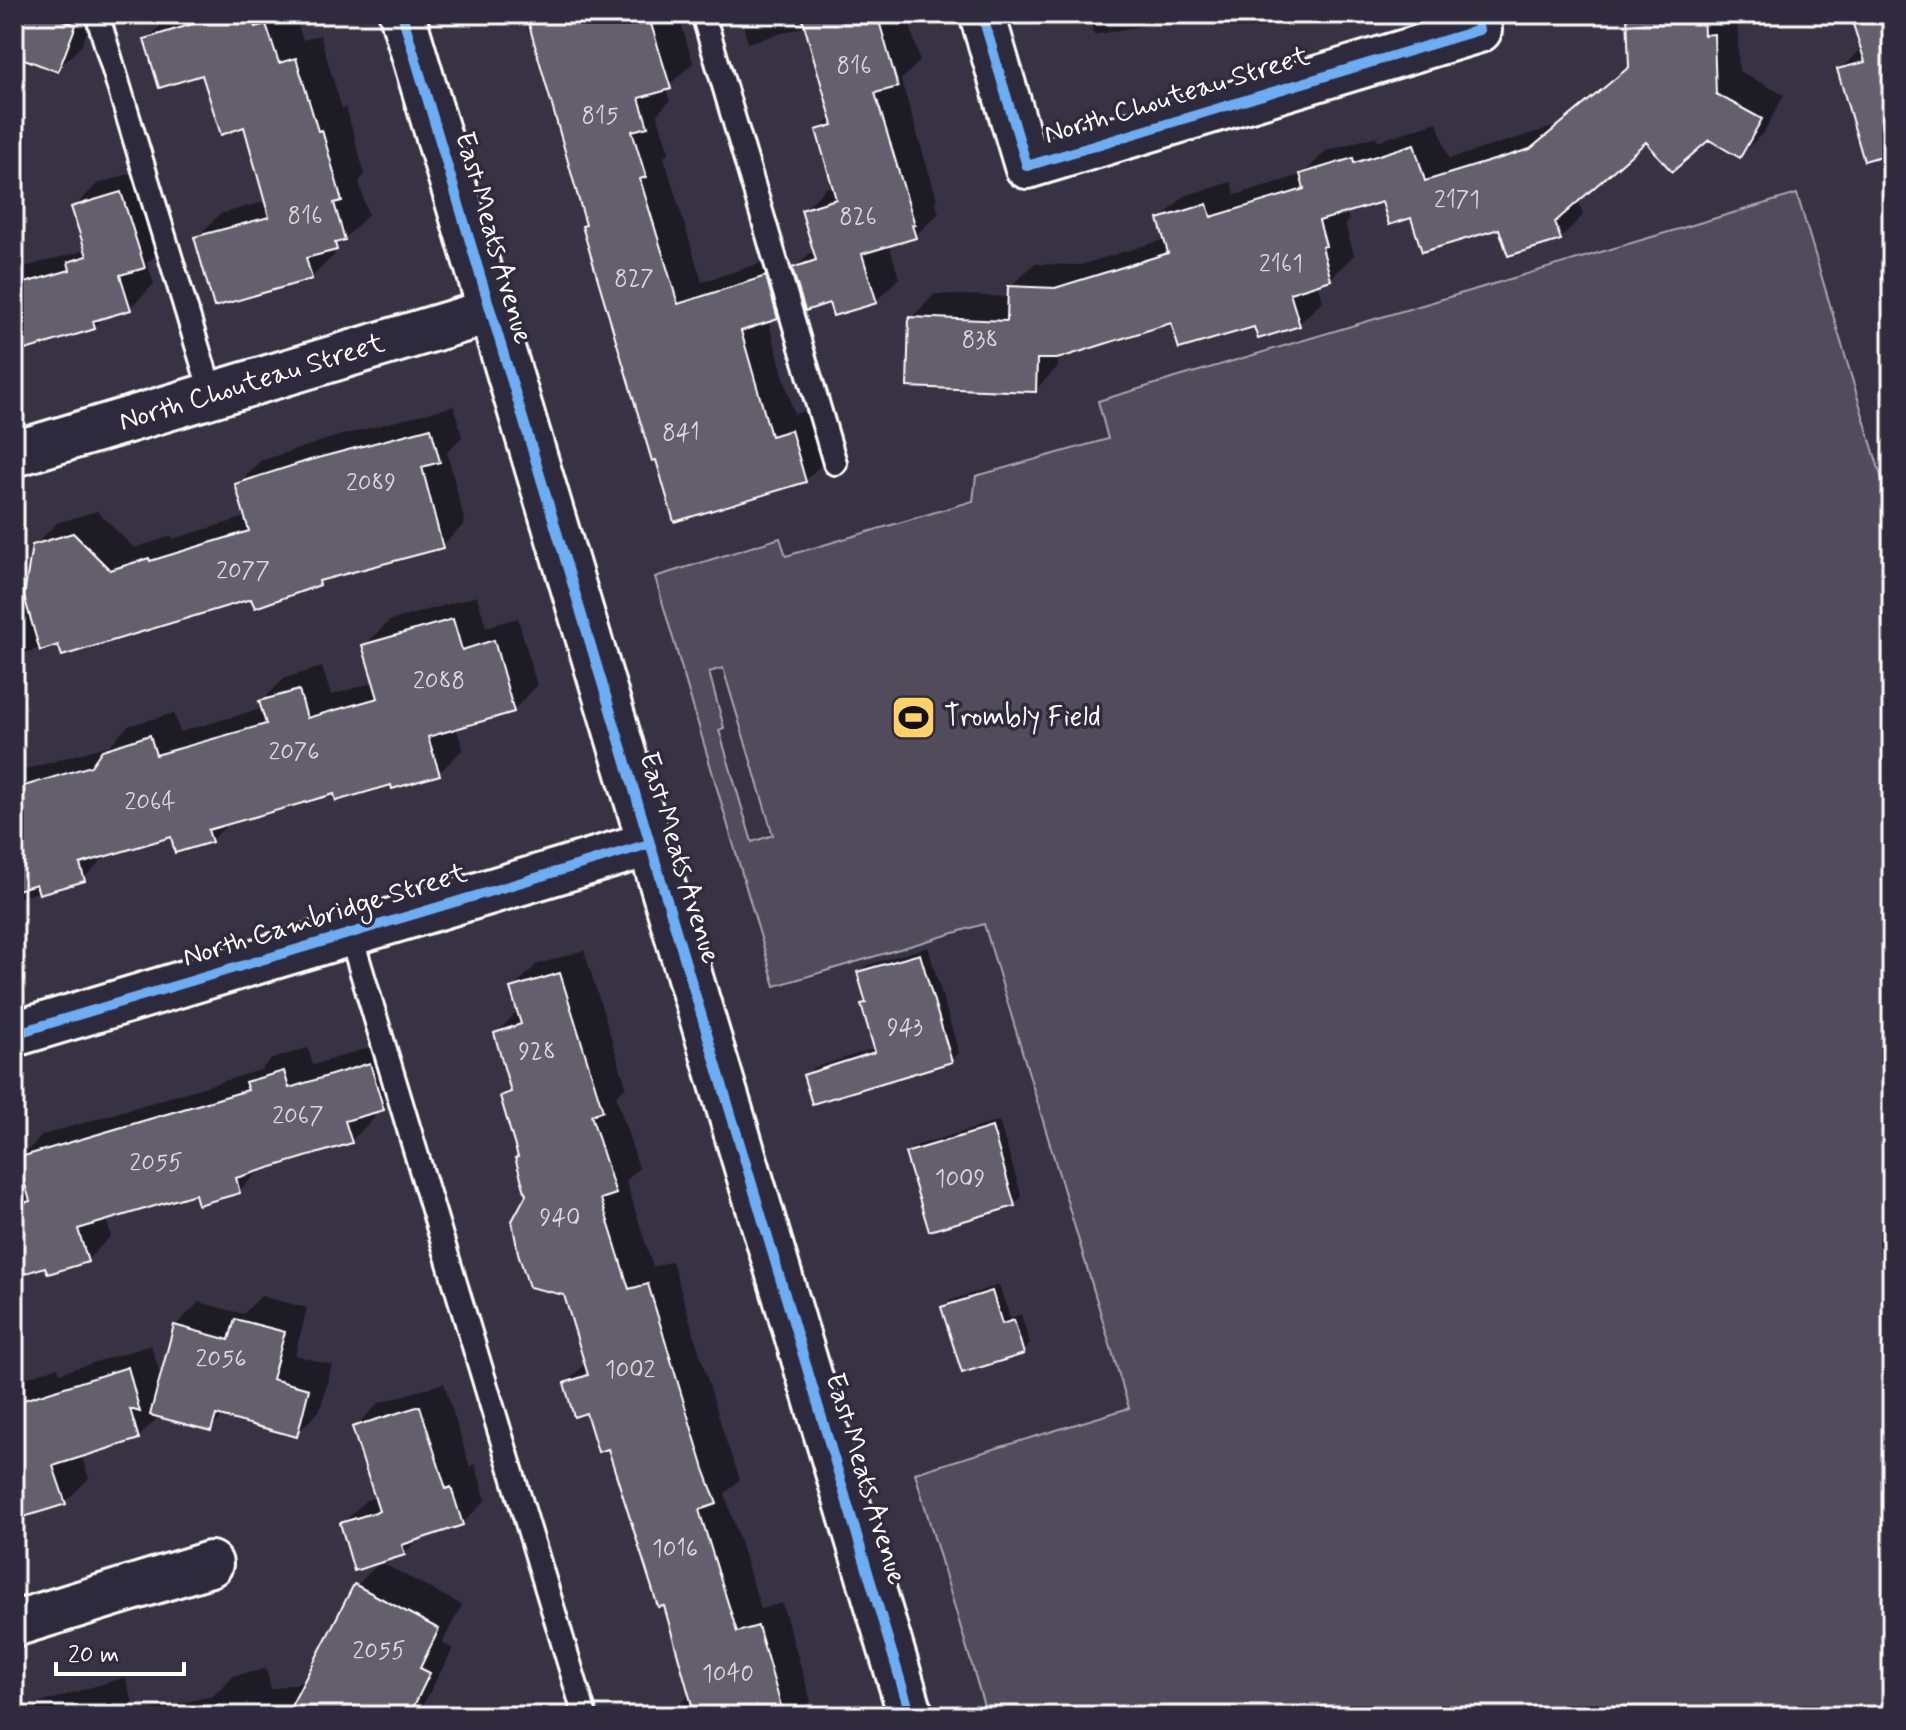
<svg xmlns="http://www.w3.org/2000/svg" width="1906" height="1730" font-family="Mynerve,sans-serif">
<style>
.green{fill:#514c5c;stroke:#a8a6ae;stroke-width:2;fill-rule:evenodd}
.shadow{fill:#0007}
.building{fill:#635f6d;stroke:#fff;stroke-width:2}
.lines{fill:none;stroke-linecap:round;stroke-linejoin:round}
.lane-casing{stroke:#fff;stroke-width:28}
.street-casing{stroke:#fff;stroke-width:50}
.secondary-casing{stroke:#fff;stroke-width:50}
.lane{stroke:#2f2a3d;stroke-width:22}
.street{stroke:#2f2a3d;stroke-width:44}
.secondary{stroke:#2f2a3d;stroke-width:44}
.cycleway-casing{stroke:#2f2a3d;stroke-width:15}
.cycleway{stroke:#6dadf4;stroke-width:10}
.labels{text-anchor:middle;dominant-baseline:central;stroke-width:7;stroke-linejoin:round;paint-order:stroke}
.number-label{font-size:24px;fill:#d8d7da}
.street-label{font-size:28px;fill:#fff;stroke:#2f2a3d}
.poi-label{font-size:28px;fill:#fff;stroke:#2f2a3d;text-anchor:start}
</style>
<rect width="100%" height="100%" fill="#373345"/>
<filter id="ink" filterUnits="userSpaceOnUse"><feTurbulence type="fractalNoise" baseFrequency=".0125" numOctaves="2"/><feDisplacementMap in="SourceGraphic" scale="16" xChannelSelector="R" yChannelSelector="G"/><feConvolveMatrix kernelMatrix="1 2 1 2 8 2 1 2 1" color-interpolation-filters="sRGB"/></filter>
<g filter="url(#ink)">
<path class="green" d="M 1797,194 L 1892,513 L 1892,1716 L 987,1716 L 915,1473 L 1129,1408 L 984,924 L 775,986 L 655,577 L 780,538 L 786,556 L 973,501 L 976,476 L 1108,439 L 1098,401 ZM 723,668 L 773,835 L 752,842 L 719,730 L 724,728 L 709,672 Z"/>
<path class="shadow" d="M 14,14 L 94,14 L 82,45 L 58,69 L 14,52 Z
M 176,14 L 294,14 L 303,40 L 320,35 L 342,109 L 346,107 L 365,175 L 359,181 L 368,215 L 334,249 L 335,254 L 311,278 L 196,238 L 220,214 L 267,201 L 245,125 L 203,72 L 146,40 L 170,16 Z
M 523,14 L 678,14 L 693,63 L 666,88 L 670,101 L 657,114 L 669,152 L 664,157 L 702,282 L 789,254 L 793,270 L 815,248 L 804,210 L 827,187 L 834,185 L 818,131 L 833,117 L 807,26 L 748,43 L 740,14 L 907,14 L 920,61 L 901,80 L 937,199 L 935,202 L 939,213 L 915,236 L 889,244 L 899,278 L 876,301 L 831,300 L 802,293 L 777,317 L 768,320 L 794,414 L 814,408 L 829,457 L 805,481 L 587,224 L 533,31 L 529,33 Z
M 1089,14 L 1203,14 L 1094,35 Z
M 1629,14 L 1737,14 L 1739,71 L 1784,95 L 1764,132 L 1740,155 L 1708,138 L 1646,139 L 1578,199 L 1583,215 L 1560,239 L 1500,226 L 1413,216 L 1383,200 L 1346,211 L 1349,221 L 1345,224 L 1354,255 L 1330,279 L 1317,283 L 1323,301 L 1299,324 L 1173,321 L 1059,356 L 1058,367 L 1035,390 L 911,318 L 935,294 L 1010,297 L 1010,287 L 1034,264 L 1080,265 L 1166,239 L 1160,220 L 1184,196 L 1231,182 L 1235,195 L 1302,175 L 1326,151 L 1376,136 L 1378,141 L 1437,122 L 1449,159 L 1556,126 L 1630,64 Z
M 1850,14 L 1892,14 L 1892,151 L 1840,70 L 1861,48 Z
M 145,169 L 168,243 L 147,263 L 154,284 L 130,308 L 105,315 L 94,327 L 14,351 L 14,270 L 82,251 L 86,247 L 73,208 L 97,184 Z
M 454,406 L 462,437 L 447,452 L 465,523 L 442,546 L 325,578 L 319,583 L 59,642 L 16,656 L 34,546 L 57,523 L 97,511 L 134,548 L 172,536 L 173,539 L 246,517 L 237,485 L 260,461 L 335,437 Z
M 477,596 L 486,627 L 518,618 L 537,686 L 513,710 L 456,727 L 463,749 L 439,773 L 336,791 L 230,822 L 211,841 L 172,835 L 107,855 L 83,879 L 14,899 L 14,762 L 17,761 L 20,771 L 110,745 L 128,726 L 174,713 L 180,732 L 263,708 L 261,702 L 285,678 L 322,667 L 331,695 L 375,682 L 365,645 L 389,621 Z
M 928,947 L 959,1053 L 951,1061 L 806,1076 L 813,1068 L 876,1048 L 863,1005 L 867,1001 L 859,973 L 867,965 Z
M 584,950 L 626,1086 L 616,1096 L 639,1168 L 626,1181 L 653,1267 L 672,1261 L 727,1444 L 740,1479 L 725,1494 L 761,1609 L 782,1603 L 811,1701 L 796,1716 L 685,1716 L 681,1703 L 691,1693 L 665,1603 L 610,1446 L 566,1383 L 586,1363 L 566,1293 L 528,1195 L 520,1155 L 502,1096 L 512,1086 L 496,1033 L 518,1011 L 512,989 L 536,965 Z
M 394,1040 L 407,1084 L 383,1108 L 373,1111 L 375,1117 L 351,1141 L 262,1168 L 239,1191 L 196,1192 L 106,1218 L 111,1236 L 87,1260 L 46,1265 L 14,1275 L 14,1185 L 26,1181 L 19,1159 L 43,1135 L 260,1070 L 272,1059 L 308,1048 L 313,1065 Z
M 999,1121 L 1022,1197 L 1014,1204 L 907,1153 L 915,1146 Z
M 999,1285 L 1010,1318 L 1021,1314 L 1030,1344 L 1023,1352 L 943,1307 L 951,1300 Z
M 261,1296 L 307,1308 L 295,1355 L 332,1365 L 320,1410 L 296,1434 L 224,1415 L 211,1429 L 160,1415 L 138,1438 L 81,1455 L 89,1478 L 65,1502 L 14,1509 L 14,1387 L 22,1379 L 58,1367 L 60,1373 L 151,1345 L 162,1380 L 175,1326 L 199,1302 L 243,1314 Z
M 444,1383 L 470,1467 L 475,1464 L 486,1500 L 462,1524 L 421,1537 L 404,1553 L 342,1524 L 366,1500 L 376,1497 L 355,1427 L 379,1403 Z
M 380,1562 L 462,1605 L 442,1643 L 453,1649 L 417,1716 L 14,1716 L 14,1711 L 125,1677 L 136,1713 L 213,1696 L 233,1676 L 266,1669 L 271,1689 L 307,1681 L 356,1586 Z"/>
<path class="building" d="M 14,14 L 49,14 L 76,25 L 58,72 L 14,55 Z
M 225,14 L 251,14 L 255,27 L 266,24 L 279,63 L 296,58 L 318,131 L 322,130 L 342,201 L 334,203 L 345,240 L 335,243 L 337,250 L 306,258 L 312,279 L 214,307 L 194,237 L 269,217 L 244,127 L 221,135 L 202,75 L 159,88 L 144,39 Z
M 526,14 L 648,14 L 671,89 L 639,98 L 648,127 L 632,131 L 646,177 L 640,179 L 678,304 L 766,276 L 778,319 L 741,331 L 771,436 L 791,430 L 806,482 L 674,522 L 656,460 L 652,461 L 582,226 L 586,225 Z
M 801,14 L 877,14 L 898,87 L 875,93 L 915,225 L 912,225 L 916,238 L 862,254 L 877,303 L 833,316 L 829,303 L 805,311 L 792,268 L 816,260 L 801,210 L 836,199 L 816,130 L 833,125 Z
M 1627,14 L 1703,14 L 1704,35 L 1714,34 L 1716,94 L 1762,119 L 1740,158 L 1709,140 L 1672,172 L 1646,142 L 1555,222 L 1561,240 L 1508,256 L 1499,229 L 1422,252 L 1411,218 L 1389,225 L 1382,202 L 1319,221 L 1326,246 L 1322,247 L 1331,280 L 1290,293 L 1300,326 L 1258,339 L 1254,327 L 1179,349 L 1171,323 L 1057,359 L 1037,359 L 1036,392 L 907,387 L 909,317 L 1007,321 L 1008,286 L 1055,288 L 1168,253 L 1158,219 L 1207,204 L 1211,217 L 1304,189 L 1300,174 L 1353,158 L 1354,163 L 1414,144 L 1425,181 L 1530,149 L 1629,67 Z
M 1886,14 L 1892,14 L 1892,153 L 1864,161 L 1837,69 L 1865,62 L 1853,24 Z
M 121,192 L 145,268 L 120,275 L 131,310 L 93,321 L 95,329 L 22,351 L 14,325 L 14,286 L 70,270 L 68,262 L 87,256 L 71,207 Z
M 431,428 L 440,462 L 422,467 L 443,548 L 319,581 L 320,585 L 255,608 L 251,599 L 62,656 L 58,645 L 40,651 L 24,596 L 32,545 L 73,533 L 110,570 L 149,558 L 150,561 L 249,531 L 235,484 L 310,460 Z
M 453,619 L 462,650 L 494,640 L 514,712 L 428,737 L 440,775 L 392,789 L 391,785 L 336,801 L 334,794 L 208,830 L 212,842 L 175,853 L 171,837 L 80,864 L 85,881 L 39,894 L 36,884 L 14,891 L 14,789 L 91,766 L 102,750 L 150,735 L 156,755 L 266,724 L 259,701 L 299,690 L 307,718 L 378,698 L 362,645 Z
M 920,954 L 952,1062 L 812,1104 L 803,1075 L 875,1052 L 861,1004 L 866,1003 L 857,972 Z
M 560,973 L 603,1111 L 591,1115 L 616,1194 L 601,1199 L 629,1289 L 648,1284 L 704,1469 L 717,1504 L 699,1510 L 737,1632 L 758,1626 L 784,1716 L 695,1716 L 664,1606 L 658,1607 L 608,1449 L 598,1452 L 586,1413 L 574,1417 L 564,1383 L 588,1375 L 564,1295 L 529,1287 L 518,1253 L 512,1221 L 526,1195 L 515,1158 L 518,1157 L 500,1096 L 511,1092 L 494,1033 L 521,1024 L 510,988 Z
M 370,1063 L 384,1110 L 345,1121 L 352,1143 L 236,1178 L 240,1193 L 198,1205 L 195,1194 L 78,1229 L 88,1262 L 48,1274 L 45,1267 L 14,1277 L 14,1206 L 30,1201 L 17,1158 L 248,1090 L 245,1082 L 284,1071 L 289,1088 Z
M 992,1127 L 1015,1206 L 929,1231 L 905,1153 Z
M 992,1291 L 1002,1324 L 1014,1320 L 1024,1354 L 962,1373 L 941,1307 Z
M 235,1319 L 285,1332 L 272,1379 L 309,1389 L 297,1437 L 216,1415 L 211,1431 L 150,1415 L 174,1325 L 229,1340 Z
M 128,1367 L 140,1412 L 130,1409 L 139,1439 L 53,1466 L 66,1504 L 14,1520 L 14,1403 Z
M 420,1406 L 446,1489 L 451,1487 L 463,1525 L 402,1545 L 405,1555 L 354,1571 L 340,1523 L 379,1511 L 352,1427 Z
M 354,1584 L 439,1629 L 420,1668 L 430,1673 L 409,1716 L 286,1716 Z"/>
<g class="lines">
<defs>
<path id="lane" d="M 97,14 L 212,395
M 703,14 L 835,463
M 350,933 L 585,1716"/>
<path id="street" d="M 982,14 L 1027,166 L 1479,30 L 1474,14
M 14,454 L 489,312
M 14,1624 L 210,1564"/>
<path id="secondary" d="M 402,14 L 911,1716
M 14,1034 L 649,844"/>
</defs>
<use href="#lane" class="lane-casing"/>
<use href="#street" class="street-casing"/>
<use href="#secondary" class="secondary-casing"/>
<use href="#lane" class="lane"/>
<use href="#street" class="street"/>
<use href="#secondary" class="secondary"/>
<defs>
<path id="cycleway" d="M 402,14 L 911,1716
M 982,14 L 1027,166 L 1479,30 L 1474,14
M 14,1034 L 649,844"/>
</defs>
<use href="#cycleway" class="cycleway-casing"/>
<use href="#cycleway" class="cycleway"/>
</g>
</g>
<defs>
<symbol id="stadium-square" viewBox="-11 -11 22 22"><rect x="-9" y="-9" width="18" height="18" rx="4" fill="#ffd166" stroke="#2f2a3d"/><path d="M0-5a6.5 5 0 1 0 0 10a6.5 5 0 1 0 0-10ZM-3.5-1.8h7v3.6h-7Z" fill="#111"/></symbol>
</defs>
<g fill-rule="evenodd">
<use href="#stadium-square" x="888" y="692" width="51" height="51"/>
</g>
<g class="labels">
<g class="number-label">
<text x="854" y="66">816</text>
<text x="600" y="116">815</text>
<text x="1457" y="200">2171</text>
<text x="305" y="216">816</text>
<text x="858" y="217">826</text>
<text x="1281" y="264">2161</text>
<text x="634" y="279">827</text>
<text x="980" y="340">838</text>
<text x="681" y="433">841</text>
<text x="371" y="483">2089</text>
<text x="243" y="571">2077</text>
<text x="439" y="681">2088</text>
<text x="294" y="752">2076</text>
<text x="150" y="802">2064</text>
<text x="905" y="1028">943</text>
<text x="537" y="1052">928</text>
<text x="298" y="1116">2067</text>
<text x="156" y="1163">2055</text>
<text x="960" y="1179">1009</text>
<text x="560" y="1218">940</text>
<text x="221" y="1359">2056</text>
<text x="630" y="1370">1002</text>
<text x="675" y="1549">1016</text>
<text x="379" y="1651">2055</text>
<text x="728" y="1674">1040</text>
</g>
<g class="street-label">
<text transform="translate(1177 96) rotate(-17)">North Chouteau Street</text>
<text transform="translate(493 238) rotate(74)">East Meats Avenue</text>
<text transform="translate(252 383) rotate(-17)">North Chouteau Street</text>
<text transform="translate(679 858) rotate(73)">East Meats Avenue</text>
<text transform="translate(325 916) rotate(-17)">North Cambridge Street</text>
<text transform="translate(865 1479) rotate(73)">East Meats Avenue</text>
</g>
<g class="poi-label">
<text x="944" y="717">Trombly Field</text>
</g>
</g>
<rect width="1906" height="1730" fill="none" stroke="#2f2a3d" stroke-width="48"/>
<rect x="24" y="24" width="1858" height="1682" fill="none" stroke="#fff" stroke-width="3" filter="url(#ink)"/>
<path d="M56 1662v12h128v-12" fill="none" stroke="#ffffff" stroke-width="4"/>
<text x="68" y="1662" font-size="24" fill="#ffffff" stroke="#2f2a3d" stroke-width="6" paint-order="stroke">20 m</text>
</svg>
